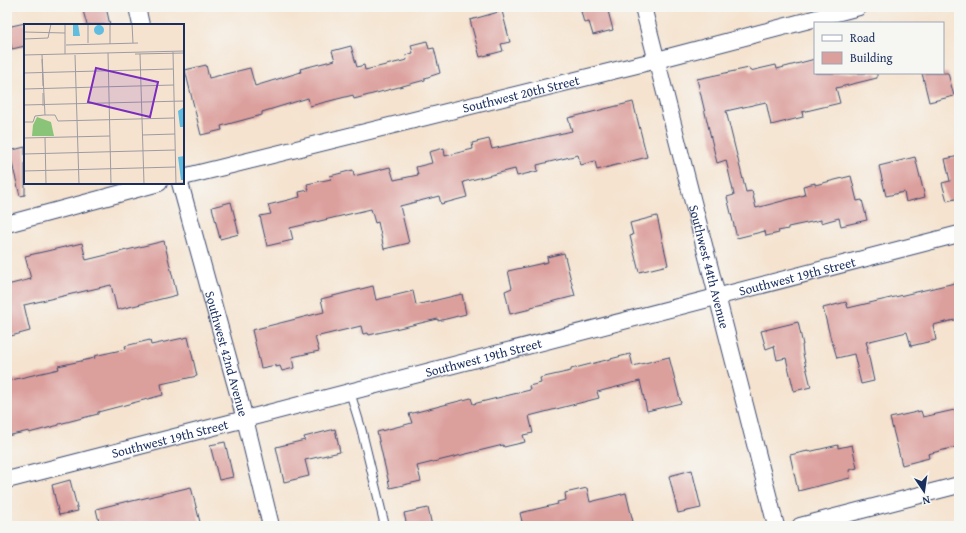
<svg xmlns="http://www.w3.org/2000/svg" width="966" height="533" font-family="'Gentium Book Plus',serif">
<style>
.building{fill:#db9f9c}
.lines{fill:none;stroke-linecap:round;stroke-linejoin:round}
.service-casing{stroke:#3c4a6f;stroke-width:10}
.minor-casing{stroke:#3c4a6f;stroke-width:18}
.service{stroke:#fff;stroke-width:8}
.minor{stroke:#fff;stroke-width:16}
.labels{text-anchor:middle;dominant-baseline:central;stroke-width:4;stroke-linejoin:round;paint-order:stroke}
.street-label{font-size:13px;fill:#1b2f5e;stroke:#f6f6f2}
.inset-road{fill:none;stroke:#9e9ba2;stroke-width:1}
.view{fill:#7b2cbf;fill-opacity:0.15;stroke:#7b2cbf;stroke-width:2}
.inset-edge{fill:none;stroke:#1b2f5e;stroke-width:2}
</style>
<rect width="100%" height="100%" fill="#f6f6f2"/>
<filter id="ink" filterUnits="userSpaceOnUse"><feTurbulence type="fractalNoise" baseFrequency=".025" numOctaves="2"/><feDisplacementMap in="SourceGraphic" scale="8" xChannelSelector="R" yChannelSelector="G"/><feConvolveMatrix kernelMatrix="1 2 1 2 8 2 1 2 1" color-interpolation-filters="sRGB"/></filter>
<filter id="wash" filterUnits="userSpaceOnUse"><feTurbulence type="fractalNoise" baseFrequency=".012" numOctaves="4" result="noise"/><feDisplacementMap in="SourceGraphic" scale="16" xChannelSelector="R" yChannelSelector="G"/><feGaussianBlur stdDeviation="0.9" result="paint"/><feColorMatrix in="noise" values="0 0 0 0 0 0 0 0 0 0 0 0 0 0 0 0 0 1.4 0 .05"/><feComposite in="paint" operator="in"/></filter>
<g filter="url(#wash)">
<rect width="100%" height="100%" fill="#f5e3cf"/>
<g id="blocks">
<path class="building" d="M 82,7 L 106,7 L 110,25 L 87,25 Z
M 580,7 L 607,7 L 613,30 L 593,35 L 589,22 L 584,23 Z
M 502,11 L 510,42 L 501,44 L 503,51 L 480,57 L 470,20 Z
M 25,23 L 25,46 L 12,49 L 7,27 Z
M 427,41 L 429,49 L 434,48 L 440,73 L 425,78 L 425,80 L 354,99 L 353,95 L 310,106 L 308,98 L 262,112 L 262,115 L 221,126 L 222,130 L 201,135 L 185,70 L 206,65 L 209,78 L 250,68 L 255,86 L 301,72 L 300,69 L 335,60 L 332,51 L 351,46 L 357,67 L 364,65 L 365,70 L 407,60 L 406,55 L 413,53 L 411,45 Z
M 815,59 L 815,73 L 877,73 L 877,78 L 836,88 L 840,103 L 802,112 L 803,117 L 771,125 L 766,102 L 726,111 L 746,192 L 752,191 L 756,208 L 805,195 L 803,186 L 815,183 L 815,185 L 851,176 L 857,201 L 862,200 L 867,220 L 841,226 L 839,218 L 821,223 L 821,220 L 788,227 L 788,229 L 778,231 L 779,233 L 766,236 L 765,231 L 737,238 L 727,197 L 734,195 L 726,160 L 717,163 L 697,79 L 749,68 L 750,71 L 776,65 L 777,69 Z
M 922,73 L 948,73 L 954,96 L 929,102 Z
M 633,102 L 647,157 L 597,170 L 595,161 L 581,165 L 578,155 L 537,165 L 538,171 L 517,176 L 515,169 L 463,182 L 467,197 L 441,204 L 439,196 L 400,206 L 409,243 L 384,249 L 378,222 L 375,223 L 371,209 L 290,228 L 293,240 L 267,246 L 260,216 L 271,214 L 268,205 L 300,197 L 299,192 L 309,190 L 307,184 L 331,179 L 330,176 L 353,170 L 354,176 L 390,167 L 394,180 L 418,175 L 416,167 L 432,163 L 429,152 L 444,148 L 445,156 L 473,149 L 472,143 L 489,139 L 492,149 L 572,131 L 568,118 Z
M 25,147 L 25,195 L 20,196 L 9,151 Z
M 959,156 L 959,198 L 947,201 L 942,183 L 950,181 L 945,159 Z
M 915,157 L 925,197 L 906,202 L 904,192 L 886,196 L 879,166 Z
M 231,202 L 239,234 L 220,239 L 212,207 Z
M 657,216 L 668,265 L 639,272 L 630,236 L 633,235 L 630,223 Z
M 164,241 L 177,295 L 117,310 L 111,285 L 24,305 L 30,331 L 7,337 L 7,285 L 31,279 L 25,256 L 82,243 L 86,260 Z
M 564,253 L 575,296 L 531,307 L 531,309 L 510,314 L 505,291 L 512,288 L 508,271 L 548,262 L 547,257 Z
M 959,282 L 959,319 L 933,325 L 936,340 L 911,346 L 907,332 L 866,342 L 868,348 L 867,348 L 874,381 L 861,384 L 854,354 L 837,358 L 833,344 L 832,344 L 823,308 L 846,302 L 848,308 Z
M 373,286 L 376,300 L 413,291 L 416,305 L 462,294 L 466,314 L 438,321 L 438,319 L 369,335 L 368,333 L 363,334 L 361,326 L 315,337 L 319,351 L 292,357 L 294,368 L 282,371 L 280,366 L 276,367 L 276,365 L 261,368 L 252,330 L 324,312 L 321,299 Z
M 798,322 L 803,345 L 802,345 L 803,354 L 811,387 L 794,391 L 786,358 L 777,360 L 774,346 L 766,349 L 761,331 Z
M 188,337 L 197,376 L 161,384 L 163,395 L 98,412 L 98,414 L 59,424 L 59,425 L 29,433 L 29,431 L 7,436 L 7,381 L 59,369 L 58,366 L 95,358 L 94,356 L 126,349 L 125,346 L 150,340 L 151,345 Z
M 630,354 L 633,366 L 669,357 L 681,403 L 647,411 L 640,381 L 597,392 L 599,398 L 529,416 L 533,433 L 523,435 L 525,442 L 504,447 L 503,445 L 417,466 L 421,481 L 390,488 L 377,432 L 412,423 L 409,414 L 471,398 L 473,404 L 530,390 L 529,386 L 541,383 L 540,378 L 571,371 L 571,369 Z
M 959,409 L 959,446 L 928,454 L 929,458 L 902,465 L 890,418 L 921,411 L 923,417 Z
M 335,429 L 340,452 L 305,460 L 309,476 L 284,482 L 276,447 L 305,440 L 304,437 Z
M 225,442 L 233,477 L 219,480 L 210,445 Z
M 838,445 L 838,448 L 852,445 L 857,468 L 849,470 L 850,478 L 798,491 L 790,455 L 808,451 L 808,452 Z
M 692,470 L 701,508 L 678,513 L 669,476 Z
M 70,480 L 78,511 L 59,515 L 52,485 Z
M 191,487 L 201,526 L 100,526 L 96,509 L 128,501 L 128,502 Z
M 587,488 L 590,502 L 626,493 L 634,526 L 523,526 L 520,513 L 558,504 L 557,502 L 566,500 L 565,493 Z
M 428,508 L 432,526 L 407,526 L 404,513 Z"/>
</g>
</g>
<g filter="url(#ink)">
<use href="#blocks" fill-opacity="0" stroke="#3c4a6f" stroke-width="1"/>
<g class="lines">
<defs>
<path id="service" d="M 350,392 L 361,428 L 385,526"/>
<g id="minor">
<path d="M 137,7 L 141,25"/>
<path id="s1" d="M 643,7 L 776,526"/>
<path id="s2" d="M 183,177 L 657,60 L 859,7"/>
<path id="s3" d="M 180,183 L 245,419 L 271,526"/>
<path d="M 7,224 L 159,183"/>
<path id="s4" d="M 7,480 L 245,419 L 959,234"/>
<path d="M 800,526 L 959,485"/>
</g>
</defs>
<use href="#service" class="service-casing"/>
<use href="#minor" class="minor-casing"/>
<use href="#service" class="service"/>
<use href="#minor" class="minor"/>
</g>
</g>
<g class="labels">
<g class="street-label">
<text stroke="none"><textPath href="#s2" startOffset="348">Southwest 20th Street</textPath></text>
<text stroke="none"><textPath href="#s1" startOffset="268">Southwest 44th Avenue</textPath></text>
<text stroke="none"><textPath href="#s4" startOffset="816">Southwest 19th Street</textPath></text>
<text stroke="none"><textPath href="#s3" startOffset="177">Southwest 42nd Avenue</textPath></text>
<text stroke="none"><textPath href="#s4" startOffset="492">Southwest 19th Street</textPath></text>
<text stroke="none"><textPath href="#s4" startOffset="168">Southwest 19th Street</textPath></text>
</g>
</g>
<g transform="translate(24 24)">
<rect width="160" height="160" fill="#f5e3cf"/>
<path d="M 13,93 L 27,98 L 30,112 L 8,112 L 9,101 Z" fill="#8ac479"/>
<path d="M 49,0 L 54,0 L 56,12 L 49,12 ZM70 6a5 5 0 1 1 10 0a5 5 0 1 1-10 0ZM 160,83 L 160,103 L 156,103 L 154,87 ZM 160,132 L 160,156 L 157,156 L 154,133 Z" fill="#61bddf"/>
<path class="inset-road" d="M 64,0 L 64,19M 86,0 L 86,20M 108,0 L 109,19M 0,8 L 41,9M 0,15 L 24,14 L 27,0M 42,21 L 114,19M 149,28 L 152,160M 84,29 L 87,160M 41,30 L 41,0M 111,30 L 160,29M 116,30 L 120,160M 0,31 L 160,27M 18,31 L 21,91M 51,31 L 55,160M 18,35 L 19,62M 0,49 L 149,45M 0,65 L 150,61M 19,69 L 19,82M 0,81 L 160,77M 0,98 L 9,98 L 11,92 L 20,91 L 31,91 L 34,97 L 150,94M 118,111 L 151,110M 0,114 L 86,112M 21,114 L 22,160M 0,130 L 151,126M 0,147 L 152,143M 132,160 L 160,159"/>
<path class="view" d="M 72,44 L 134,58 L 126,93 L 64,78 Z"/>
<rect width="160" height="160" class="inset-edge"/>
</g>
<rect width="966" height="533" fill="none" stroke="#f6f6f2" stroke-width="24"/>
<rect x="814" y="22" width="130" height="52" fill="#f6f6f2" stroke="#9ea6b7"/>
<rect x="822" y="35" width="20" height="6" fill="#ffffff" stroke="#9ea6b7"/>
<text x="850" y="42" font-size="12" fill="#1b2f5e">Road</text>
<rect x="822" y="52" width="20" height="12" fill="#db9f9c" stroke="#9ea6b7"/>
<text x="850" y="62" font-size="12" fill="#1b2f5e">Building</text>
<g transform="translate(924 491) rotate(167)" stroke="#f6f6f2" stroke-width="3" paint-order="stroke">
<path d="M0-3L7 15L0 10L-7 15Z" fill="#1b2f5e"/>
<text y="-6" font-size="11" font-weight="bold" text-anchor="middle" fill="#1b2f5e">N</text>
</g>
</svg>
